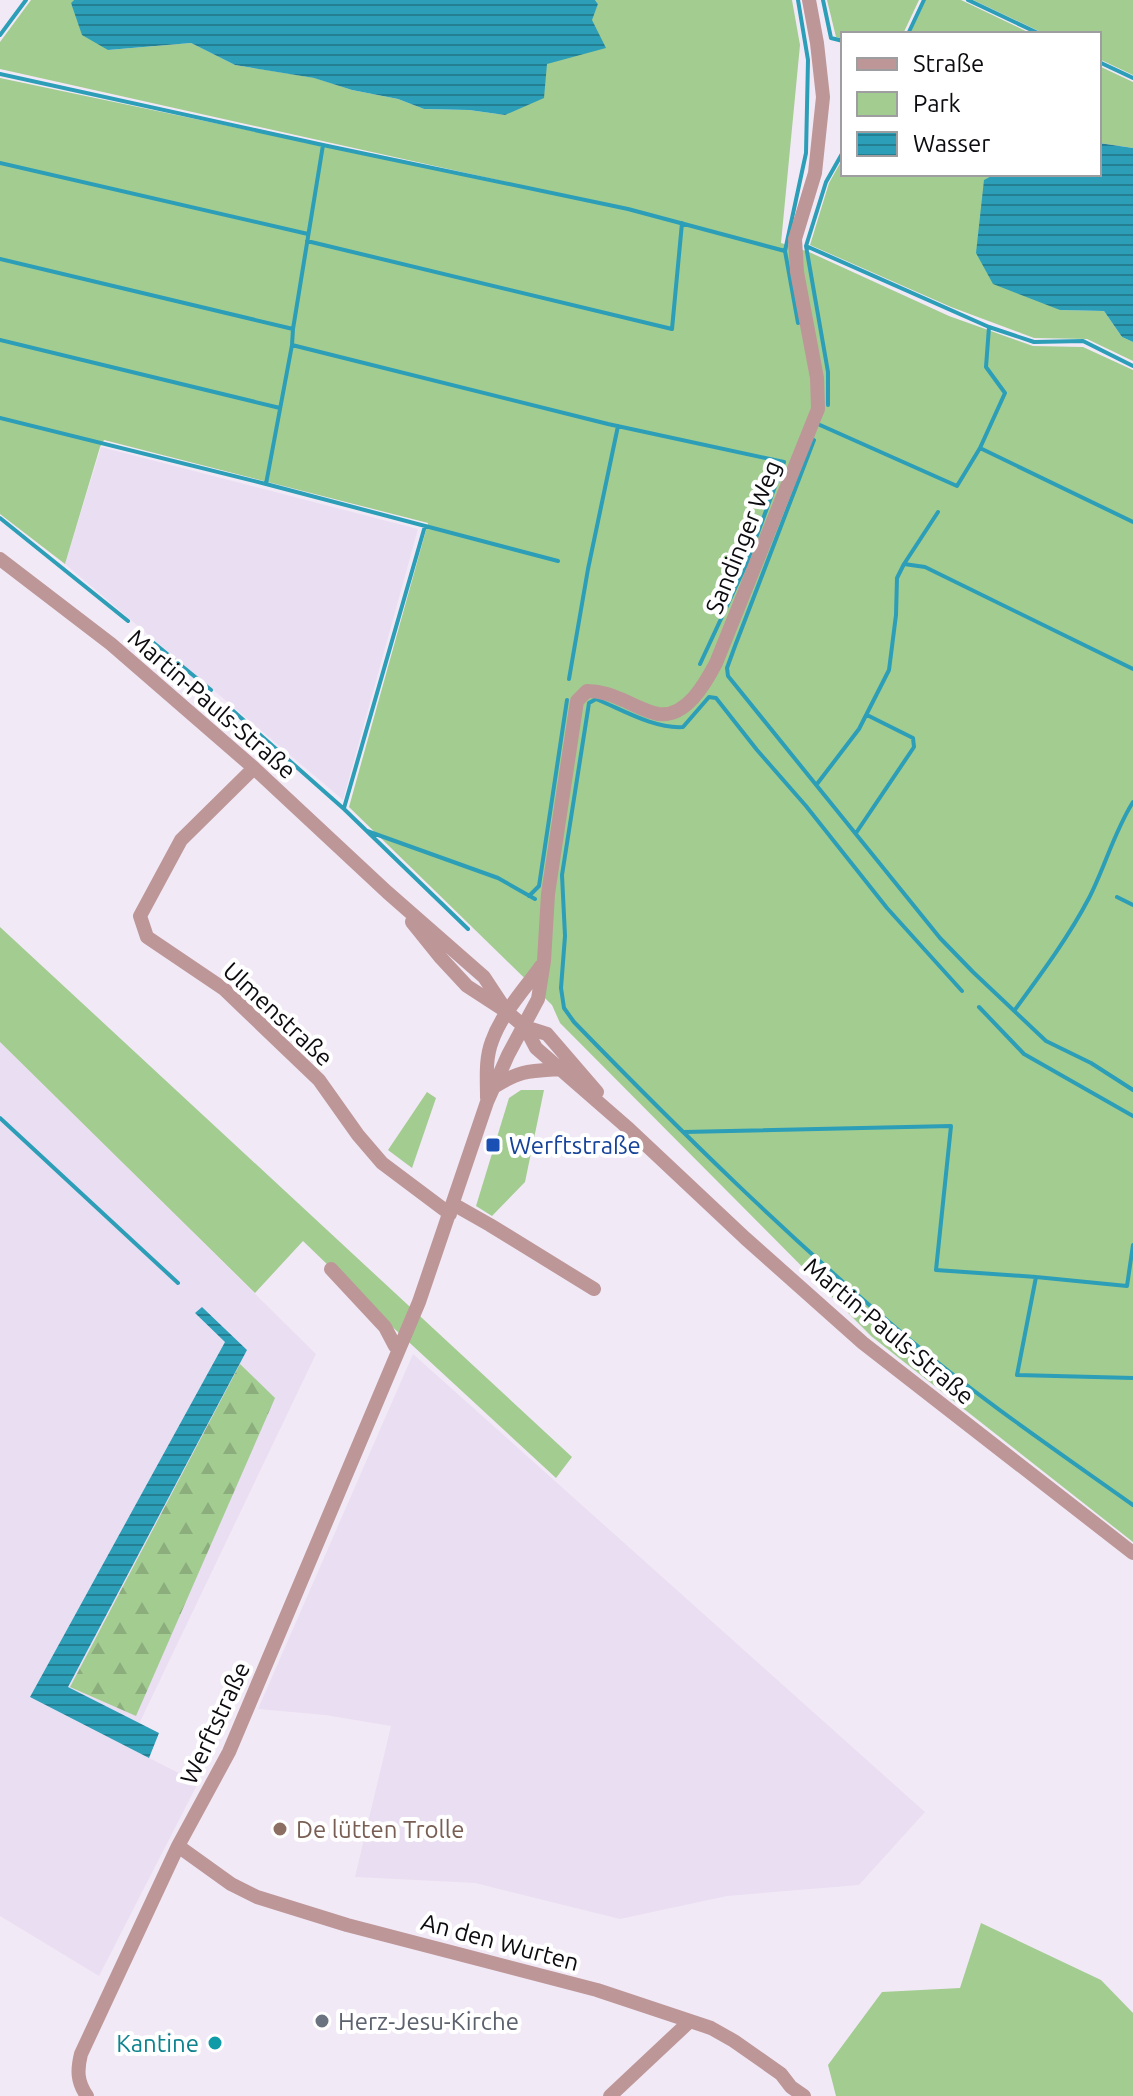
<svg xmlns="http://www.w3.org/2000/svg" width="1133" height="2096" font-family="Ubuntu,sans-serif">
<style>
.industrial{fill:#eadef2}
.green{fill:#a3cc91}
.forest{fill:url(#forest-firs)}
.water{fill:url(#water-rules)}
.lines{fill:none;stroke-linecap:round;stroke-linejoin:round}
.stream{stroke:#2c9eb7;stroke-width:4}
.minor{stroke:#bd9698;stroke-width:14}
.transit-dot{fill:#1a4fb4;stroke:#fff;stroke-width:3}
.education-dot{fill:#8d6e63;stroke:#fff;stroke-width:3}
.worship-dot{fill:#6b7280;stroke:#fff;stroke-width:3}
.culture-dot{fill:#0f9aa8;stroke:#fff;stroke-width:3}
.labels{text-anchor:middle;dominant-baseline:central;stroke-width:8;stroke-linejoin:round;paint-order:stroke}
.street-label{font-size:24px;fill:#0d0b0f;stroke:#fff}
.transit-label{font-size:24px;fill:#164399;stroke:#fff;text-anchor:start}
.education-label{font-size:24px;fill:#785e54;stroke:#fff;text-anchor:start}
.worship-label{font-size:24px;fill:#5b616d;stroke:#fff;text-anchor:start}
.culture-label{font-size:24px;fill:#0d838f;stroke:#fff;text-anchor:end}
</style>
<defs>
<pattern id="forest-firs" width="22" height="20" patternUnits="userSpaceOnUse" patternTransform="scale(2)"><rect width="22" height="20" fill="#a3cc91"/><path d="M5 1l3.5 6h-7zM16 11l3.5 6h-7z" fill="#8bae7c"/></pattern>
<pattern id="water-rules" width="6" height="5" patternUnits="userSpaceOnUse" patternTransform="scale(2)"><rect width="6" height="5" fill="#2c9eb7"/><path d="M0 2.5h6" fill="none" stroke="#247f93"/></pattern>
</defs>
<rect width="100%" height="100%" fill="#f2e9f6"/>
<path class="industrial" d="M 101,447 L 418,529 L 343,800 L 65,564 Z
M 0,1042 L 316,1354 L 128,1747 L 198,1783 L 99,1976 L 0,1916 Z
M 413,1354 L 925,1812 L 859,1885 L 727,1896 L 620,1919 L 475,1883 L 355,1877 L 391,1726 L 325,1715 L 258,1709 Z"/>
<path class="green" d="M 31,0 L 74,0 L 71,4 L 108,50 L 191,43 L 235,65 L 315,78 L 352,90 L 398,99 L 424,109 L 469,110 L 505,115 L 546,64 L 591,20 L 598,4 L 595,0 L 792,0 L 800,45 L 781,243 L 809,252 L 949,316 L 1033,346 L 1083,347 L 1133,370 L 1133,1542 L 871,1336 L 560,1023 L 552,1005 L 349,807 L 428,523 L 104,440 L 100,447 L 65,564 L 0,514 L 0,78 L 663,217 L 0,69 L 0,42 Z
M 827,0 L 919,0 L 903,34 L 843,34 L 843,39 L 836,37 Z
M 926,0 L 961,0 L 1032,34 L 910,34 Z
M 973,0 L 1133,0 L 1133,75 L 1099,59 L 1099,34 L 1045,34 Z
M 1099,66 L 1133,82 L 1133,148 L 1099,143 Z
M 843,158 L 843,174 L 995,174 L 984,181 L 1060,310 L 1104,311 L 1122,337 L 1133,342 L 1133,361 L 1087,339 L 1034,338 L 951,307 L 810,245 L 829,183 Z
M 0,927 L 572,1457 L 556,1478 L 386,1321 L 303,1241 L 255,1293 L 0,1042 Z
M 521,1090 L 544,1090 L 525,1182 L 492,1216 L 476,1206 L 509,1098 Z
M 427,1092 L 436,1098 L 412,1168 L 388,1150 Z
M 981,1923 L 1101,1980 L 1133,2013 L 1133,2096 L 836,2096 L 828,2065 L 882,1992 L 960,1988 Z"/>
<path class="forest" d="M 240,1364 L 275,1398 L 136,1716 L 70,1687 Z"/>
<path class="water" d="M 74,0 L 595,0 L 598,4 L 592,20 L 606,48 L 547,64 L 544,98 L 505,115 L 469,110 L 424,109 L 398,99 L 352,90 L 314,78 L 235,65 L 191,43 L 108,50 L 82,35 L 71,3 Z
M 1099,143 L 1133,148 L 1133,342 L 1122,337 L 1104,311 L 1060,310 L 993,284 L 976,253 L 984,180 L 995,174 L 1099,174 Z
M 202,1307 L 247,1350 L 68,1687 L 159,1733 L 149,1758 L 30,1697 L 225,1342 L 195,1313 Z"/>
<g class="lines">
<path class="stream" d="M 823,0 L 831,38 L 843,41
M 968,0 L 1040,34
M 908,34 L 924,0
M 0,35 L 26,0
M 1099,62 L 1133,78
M 0,74 L 323,145 L 628,209 L 785,251
M 0,163 L 308,234
M 307,241 L 672,329 L 682,223
M 806,246 L 989,327 L 1034,342 L 1083,341 L 1133,366
M 0,259 L 293,329
M 798,323 L 785,251 L 806,153 L 808,60 L 798,0
M 0,340 L 280,408
M 292,345 L 608,424 L 784,462 L 746,565 L 700,664
M 828,405 L 828,372 L 806,246 L 826,182 L 843,152
M 0,418 L 266,484 L 558,561
M 820,425 L 957,486 L 980,448 L 1005,393 L 986,367 L 989,327
M 814,440 L 735,646 L 727,668 L 728,676 L 940,938 L 973,972 L 1046,1041 L 1091,1063 L 1133,1090
M 980,448 L 1133,522
M 266,484 L 292,345 L 293,329 L 323,145
M 0,518 L 128,621
M 904,564 L 938,512
M 149,639 L 211,690
M 569,679 L 588,569 L 618,426
M 231,709 L 344,809 L 468,929
M 817,784 L 859,729 L 889,670 L 896,615 L 897,578 L 904,564 L 925,567 L 1133,669
M 344,808 L 425,526
M 367,831 L 498,878 L 535,899
M 856,833 L 914,747 L 913,738 L 867,715
M 529,896 L 539,886 L 567,700
M 1117,897 L 1133,905
M 962,991 L 887,908 L 806,806 L 757,750 L 716,698 L 709,697 L 683,727 C 654,729 623,710 596,699 L 589,703 L 562,875 L 565,936 L 561,988 L 564,1008 L 574,1022 C 681,1132 791,1240 909,1339 C 980,1399 1057,1451 1133,1505
M 979,1007 L 1024,1054 L 1133,1116
M 1014,1011 C 1041,974 1068,938 1089,898 C 1105,867 1114,832 1133,802
M 0,1118 L 178,1283
M 684,1132 L 951,1126 L 936,1270 L 1036,1277 L 1127,1286 L 1133,1245
M 1036,1277 L 1017,1375 L 1133,1378"/>
<path class="minor" d="M 0,559 L 111,644 L 254,768 L 387,892 L 484,977 L 507,1012
M 254,768 L 181,840 L 140,916 L 147,937 L 224,989 L 319,1080 L 358,1135 L 382,1163 L 450,1214
M 412,922 L 441,958 L 467,986 L 507,1012 L 525,1027 L 547,1034 L 597,1092
M 525,1027 L 536,1048 L 629,1129 L 745,1238 L 863,1343 L 1133,1553
M 494,1087 C 520,1070 530,1071 561,1069
M 487,1098 C 487,1079 485,1059 492,1041 C 502,1013 524,990 541,966
M 453,1204 L 490,1225 L 594,1289
M 331,1269 L 385,1327 L 395,1346 L 399,1349
M 178,1846 L 231,1884 L 257,1897 L 347,1925 L 597,1990 L 711,2028 L 734,2041 L 781,2074 L 791,2087 L 804,2096
M 87,2096 C 77,2082 77,2070 81,2054 L 178,1846 L 229,1752 L 419,1302 L 487,1102 L 508,1055 L 538,999 L 544,961 L 548,894 L 577,701 L 587,691 C 601,691 611,695 623,700 C 634,705 647,712 658,714 C 686,718 705,684 716,663 L 818,409 L 817,378 L 797,272 L 795,239 L 815,173 L 823,97 L 817,43 L 809,0
M 610,2096 L 690,2021"/>
</g>
<rect class="transit-dot" x="485" y="1137" width="16" height="16" rx="4"/>
<circle class="education-dot" cx="280" cy="1829" r="8"/>
<circle class="worship-dot" cx="322" cy="2021" r="8"/>
<circle class="culture-dot" cx="215" cy="2043" r="8"/>
<g class="labels">
<g class="street-label">
<text transform="translate(743 537) rotate(-68)">Sandinger Weg</text>
<text transform="translate(212 704) rotate(41)">Martin-Pauls-Straße</text>
<text transform="translate(278 1014) rotate(43)">Ulmenstraße</text>
<text transform="translate(889 1331) rotate(40)">Martin-Pauls-Straße</text>
<text transform="translate(215 1723) rotate(-65)">Werftstraße</text>
<text transform="translate(500 1942) rotate(15)">An den Wurten</text>
</g>
<g class="transit-label">
<text x="509" y="1145">Werftstraße</text>
</g>
<g class="education-label">
<text x="296" y="1829">De lütten Trolle</text>
</g>
<g class="worship-label">
<text x="338" y="2021">Herz-Jesu-Kirche</text>
</g>
<g class="culture-label">
<text x="199" y="2043">Kantine</text>
</g>
</g>
<rect x="841" y="32" width="260" height="144" fill="#ffffff" stroke="#9e9d9f" stroke-width="2"/>
<rect x="857" y="58" width="40" height="12" fill="#bd9698" stroke="#9e9d9f" stroke-width="2"/>
<text x="913" y="72" font-size="24" fill="#0d0b0f">Straße</text>
<rect x="857" y="92" width="40" height="24" fill="#a3cc91" stroke="#9e9d9f" stroke-width="2"/>
<text x="913" y="112" font-size="24" fill="#0d0b0f">Park</text>
<rect x="857" y="132" width="40" height="24" fill="url(#water-rules)" stroke="#9e9d9f" stroke-width="2"/>
<text x="913" y="152" font-size="24" fill="#0d0b0f">Wasser</text>
</svg>
